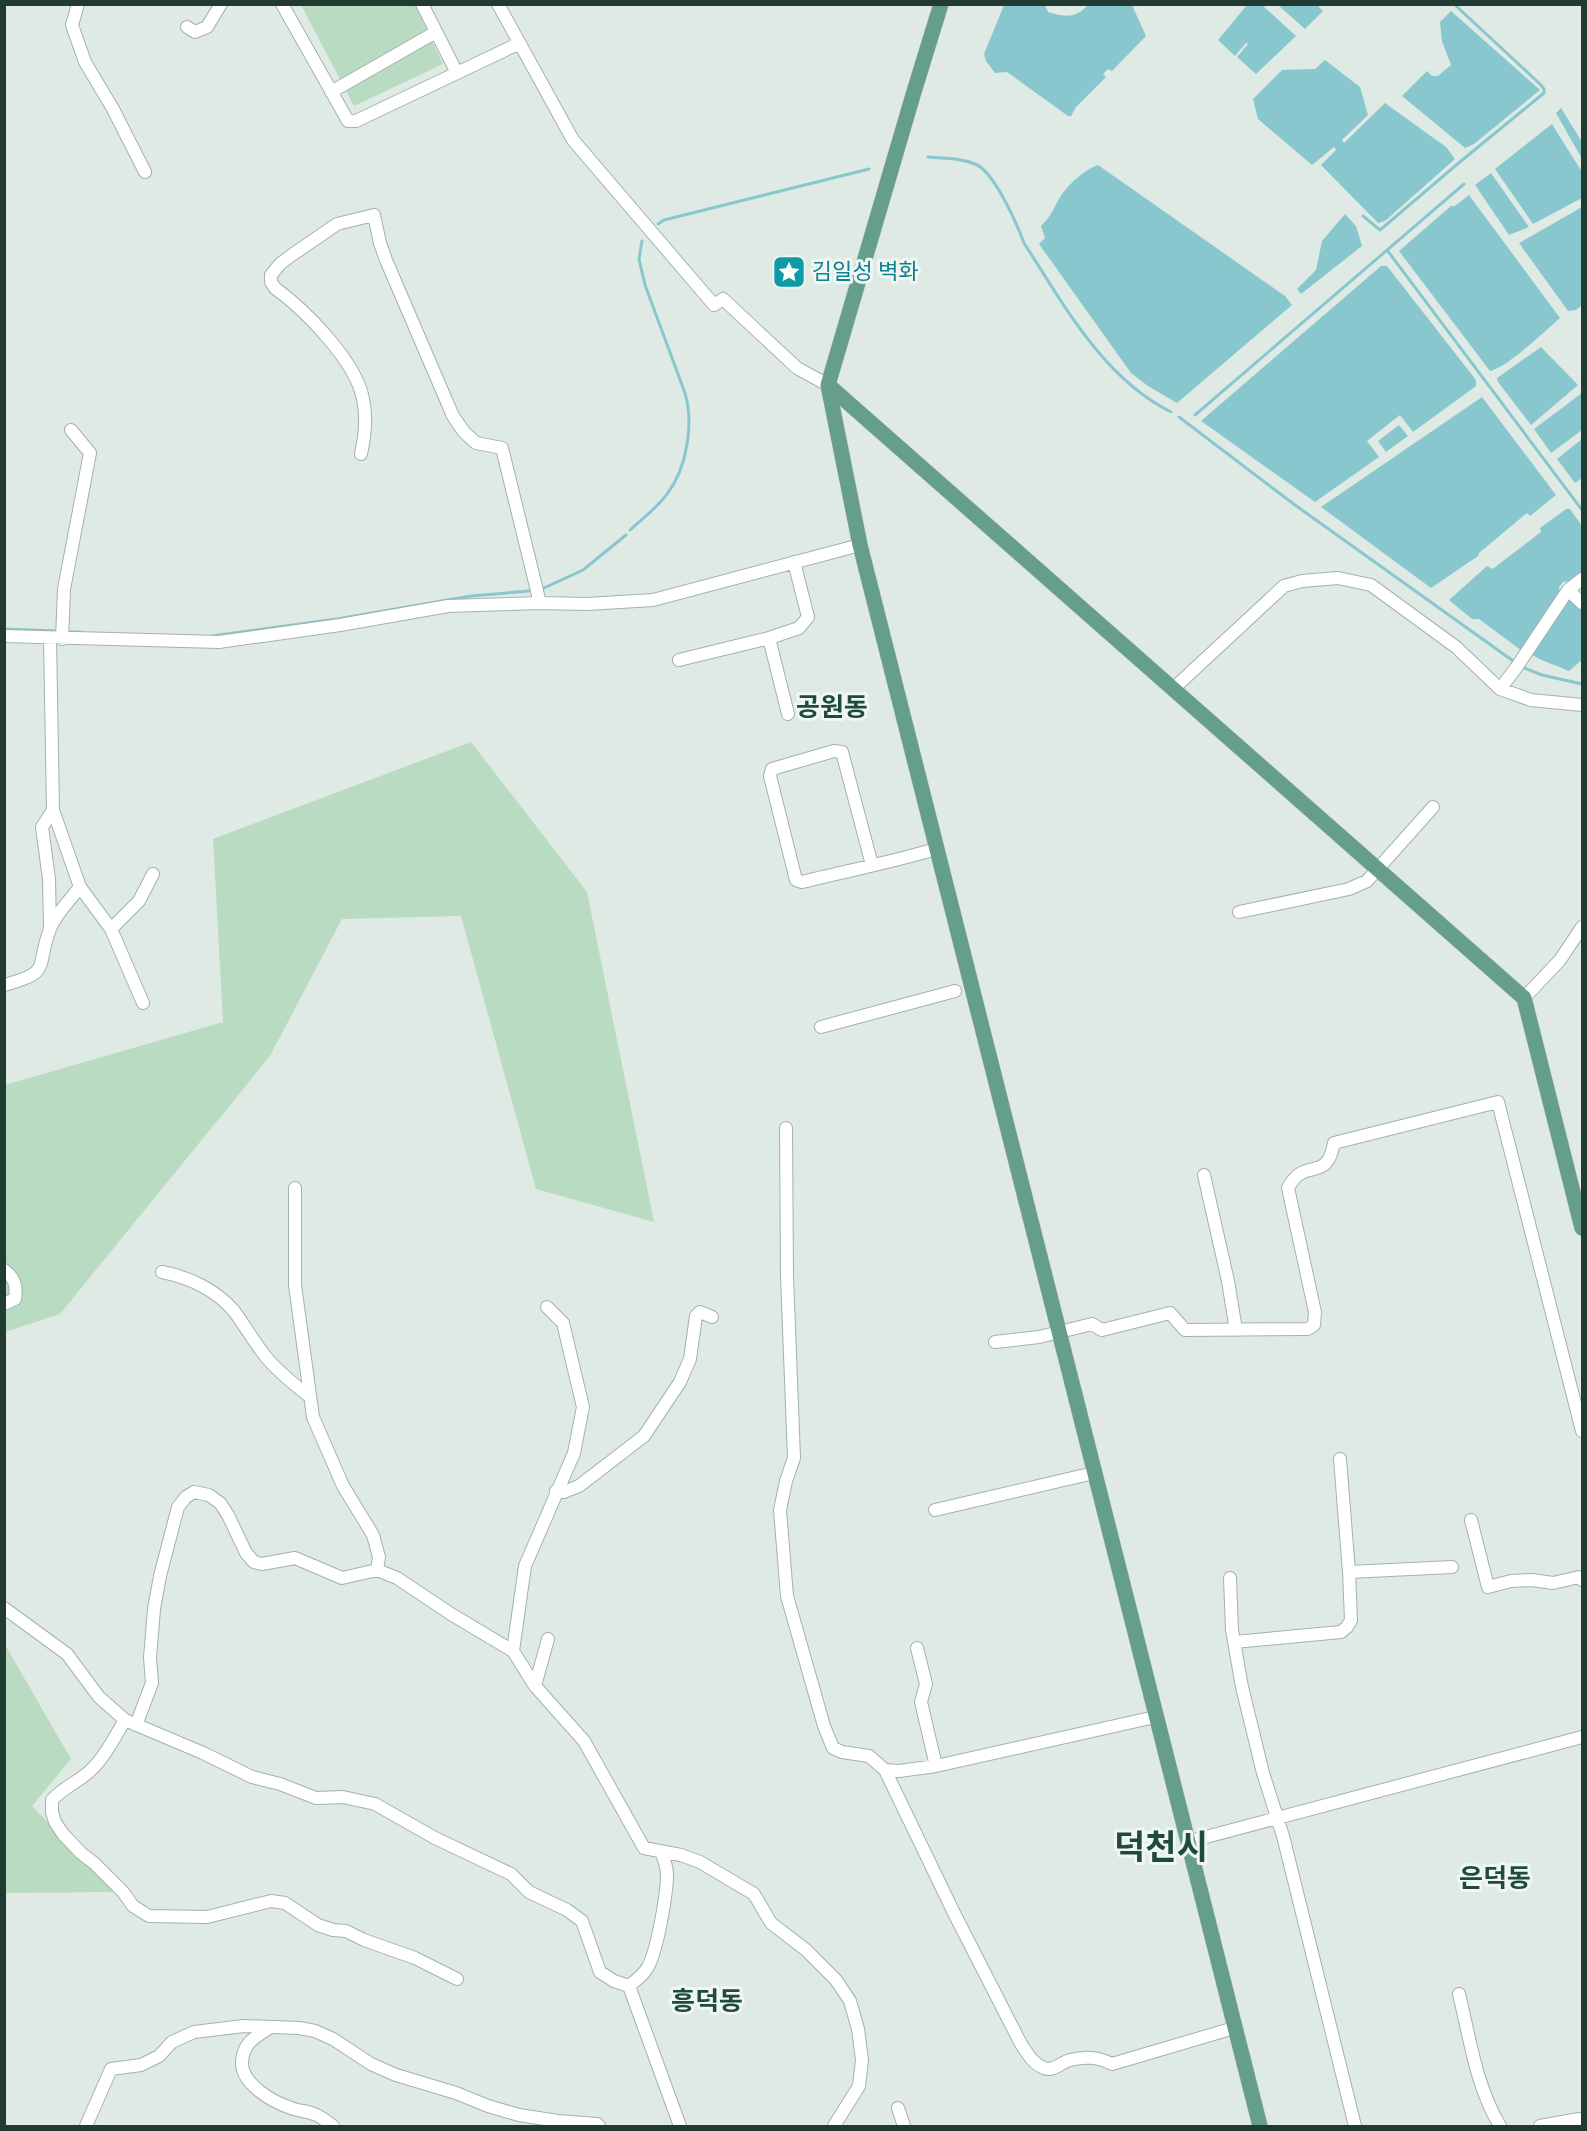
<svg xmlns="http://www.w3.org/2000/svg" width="1587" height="2131" font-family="Karla,'Noto Sans KR',sans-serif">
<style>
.green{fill:#b9dbc1}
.water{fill:#89c7ce}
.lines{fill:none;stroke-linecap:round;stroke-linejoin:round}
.stream{stroke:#89c7ce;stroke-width:3}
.minor-casing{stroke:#a3b2ac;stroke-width:14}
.major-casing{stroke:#bcc4c2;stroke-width:16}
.minor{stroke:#fff;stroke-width:12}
.major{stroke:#669e8d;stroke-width:15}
.labels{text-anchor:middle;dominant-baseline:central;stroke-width:6;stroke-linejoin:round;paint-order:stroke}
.culture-label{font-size:22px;fill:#0d838f;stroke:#f0f7f3;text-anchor:start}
.quarter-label{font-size:26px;font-weight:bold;fill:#1e4b3e;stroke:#f0f7f3}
.town-label{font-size:34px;font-weight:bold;fill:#1e4b3e;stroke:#f0f7f3}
</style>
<rect width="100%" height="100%" fill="#e0eae5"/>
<path class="green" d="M 301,5 L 415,5 L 443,64 L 354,106 Z
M 471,742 L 587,892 L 654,1222 L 536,1189 L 461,916 L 342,919 L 270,1056 L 60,1314 L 5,1332 L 5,1085 L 223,1022 L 213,839 Z
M 4,1643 L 71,1759 L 32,1806 L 115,1892 L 5,1893 Z"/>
<path class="water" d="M 1004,5 L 1045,5 L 1048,12 C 1065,17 1075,19 1088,5 L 1132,5 L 1146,36 L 1112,71 L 1108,69 L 1103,74 L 1106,77 L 1076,107 L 1071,116 L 1068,116 L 1007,72 L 995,73 L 986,61 L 984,54 Z
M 1247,5 L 1262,5 L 1296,36 L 1256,74 L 1237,57 L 1248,44 L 1246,43 L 1235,56 L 1218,40 Z
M 1278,5 L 1317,5 L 1323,11 L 1305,29 Z
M 1451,11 L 1540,90 L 1474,144 L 1465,148 L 1402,96 L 1427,71 L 1432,76 L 1438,76 L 1451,65 L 1442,41 L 1440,22 Z
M 1325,60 L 1360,87 L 1368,115 L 1342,140 L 1344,143 L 1385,103 L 1446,147 L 1455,159 L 1385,221 L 1378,223 L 1321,165 L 1336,150 L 1334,147 L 1312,165 L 1258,119 L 1253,99 L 1282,70 L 1315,69 Z
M 1561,108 L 1582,142 L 1582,159 L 1556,113 Z
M 1552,124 L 1582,172 L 1582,198 L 1533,224 L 1495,169 Z
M 1098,165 L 1285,296 L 1292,305 L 1177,403 L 1148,386 L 1131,373 L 1039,244 L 1045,238 L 1041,226 C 1052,215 1052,211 1059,199 C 1067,185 1084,170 1098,165 Z
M 1491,173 L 1529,227 L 1509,235 L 1475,185 Z
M 1469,195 L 1560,318 C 1545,331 1507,368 1490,371 L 1399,251 L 1451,206 L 1455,206 Z
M 1582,207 L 1582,305 L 1576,310 L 1568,311 L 1519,243 Z
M 1345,214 L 1356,226 L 1362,246 L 1301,294 L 1297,289 L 1316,270 L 1322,241 Z
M 1381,266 L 1387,266 L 1476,380 L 1476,386 L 1413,432 L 1400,415 L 1367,441 L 1379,457 L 1315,502 L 1201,421 Z
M 1541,347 L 1578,385 L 1531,425 L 1498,382 L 1497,378 Z
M 1582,393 L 1582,430 L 1551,453 L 1534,429 Z
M 1482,397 L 1556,495 L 1530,516 L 1527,513 L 1479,553 L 1478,556 L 1431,588 L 1321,507 Z
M 1399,425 L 1408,436 L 1386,452 L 1378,441 Z
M 1582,439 L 1582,478 L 1575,483 L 1557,459 Z
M 1566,509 L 1570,509 L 1582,526 L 1582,575 L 1574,581 L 1563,582 L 1559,587 L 1560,597 L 1522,651 L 1479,619 L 1472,619 L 1449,600 L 1487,566 L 1493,569 L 1499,564 L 1541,532 L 1540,528 Z
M 1571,599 L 1582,606 L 1582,660 L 1569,671 C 1556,665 1543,662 1531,654 L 1566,600 Z"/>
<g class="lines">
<path class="stream" d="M 928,157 C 944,158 960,158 975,164 C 994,171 1017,224 1024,243 C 1064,305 1103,378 1171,412
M 1363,216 L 1380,230 L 1461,161 L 1544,93 L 1544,89 L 1540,84 L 1454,4
M 658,224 L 664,220 L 869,169
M 1387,250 L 1582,510
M 1195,415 L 1464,184
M 1179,417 L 1295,505 L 1516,663
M 630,530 C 642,519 657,508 667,494 C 687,468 694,424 685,393 L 645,285 L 639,259 L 642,241
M 544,588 L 583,570 L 626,535
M 4,629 L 58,631
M 66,632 L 80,632
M 212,636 L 337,619 L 471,596 L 529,591
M 1522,667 L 1542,675 L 1582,684"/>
<defs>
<path id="minor" d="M 78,4 L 72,25 L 85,62 L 113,109 L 145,172
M 282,4 L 348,121 L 356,121 L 520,43
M 422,4 L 457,73
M 498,4 L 573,140 L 714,305 L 723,299 L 797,368 L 828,385
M 187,27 L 195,32 L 207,27 L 221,4
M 331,92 L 436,32
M 361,454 C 365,436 367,417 363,399 C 356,361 305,310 275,288 L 271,282 L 271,275 L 280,264 L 292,255 L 337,224 L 374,215 L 380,243 L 386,260 L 453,416 L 464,432 L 476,443 L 502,448 L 540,603
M 1568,590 L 1582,603
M 4,636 L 219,642 L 340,625 L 448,606 L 540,603 L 587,604 L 653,600 L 860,545
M 50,638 L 53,810 L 80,887 L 111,929 L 143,1003
M 769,638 L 788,714
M 62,639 L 64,589 L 90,453 L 71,430
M 679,660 L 769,638 L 799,628 L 808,617 L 794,562
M 1173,689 L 1284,586 L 1302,581 L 1338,578 L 1371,585 L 1456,647 L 1500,689 L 1531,700 L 1582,705
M 1500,689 L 1516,668 L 1568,590 L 1582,579
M 872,865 L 842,752 L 834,751 L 772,769 L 770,776 L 796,880 L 802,882 C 847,871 892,862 936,849
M 1239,912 L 1349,889 L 1367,881 L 1433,807
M 50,928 L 49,879 L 42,827 L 53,810
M 111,929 L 139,901 L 153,874
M 4,985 C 53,972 35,968 50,929 C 55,915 70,900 80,887
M 1524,998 L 1560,960 L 1582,927
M 821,1027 L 955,991
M 786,1128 L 787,1276 L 794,1458 L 786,1481 L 780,1510 L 787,1596 L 824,1726 L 833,1748 L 842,1752 L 869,1756 L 885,1770 L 954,1913 L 1021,2044 C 1027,2053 1033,2064 1044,2068 C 1053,2072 1062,2062 1070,2060 C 1086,2056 1098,2057 1112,2064 L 1234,2028
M 1204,1175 L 1228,1281 L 1236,1330
M 295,1188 L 295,1285 L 313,1417 L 343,1486 L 373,1535 L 379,1557 L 377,1570 L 397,1578 L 451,1614 L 513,1651 L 535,1686 L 584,1741 L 644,1848 L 681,1855 L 700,1862 L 754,1894 L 771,1923 L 806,1950 L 836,1980 L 850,2001 L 858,2029 L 862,2060 L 859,2086 L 834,2126
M 4,1270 C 15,1278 17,1286 15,1299 L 4,1304
M 162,1272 C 189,1277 216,1290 234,1311 C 245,1326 254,1342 266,1357 C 279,1373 294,1384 310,1397
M 995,1342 L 1039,1337 L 1092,1324 L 1102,1330 L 1170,1313 L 1185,1330 L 1308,1329 L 1314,1325 L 1315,1312 L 1288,1188 C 1305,1155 1326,1185 1334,1143 L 1498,1102 L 1582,1431
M 556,1491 L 564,1492 L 579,1486 L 644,1436 L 680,1382 L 690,1359 L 696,1316 L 700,1312 L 712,1317
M 935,1510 L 1094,1473
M 1471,1520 L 1488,1587 L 1511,1581 L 1532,1580 L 1553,1583 L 1579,1577 L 1582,1580
M 1349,1572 L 1452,1567
M 1230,1578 L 1232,1630 L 1242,1687 L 1263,1773 L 1283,1836 L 1355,2126
M 4,1608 L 67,1654 L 99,1697 L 125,1720 L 203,1753 L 252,1777 L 280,1784 L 316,1798 L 343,1797 L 375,1804 L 435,1838 L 511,1874 L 529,1892 L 567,1910 L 582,1921 L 600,1972 L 614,1981 L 629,1986 C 635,1981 642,1976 646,1970 C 657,1955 667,1893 667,1874 C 667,1866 664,1859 661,1852
M 1234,1642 L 1341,1632 L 1347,1627 L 1351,1620 L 1349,1572 L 1340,1459
M 917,1648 L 926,1684 L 921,1702 L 936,1766
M 513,1651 L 525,1566 L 574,1453 L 583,1407 L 563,1323 L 547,1307
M 535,1686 L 548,1639
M 125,1720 C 115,1736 107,1754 93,1768 C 81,1781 63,1787 52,1800 L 52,1812 L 55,1822 L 63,1834 L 81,1853 L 94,1863 L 123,1892 L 133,1906 L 149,1916 L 207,1917 L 271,1901 L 285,1903 L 318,1925 L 333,1930 L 346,1931 L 364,1940 L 415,1958 L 457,1979
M 136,1725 L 152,1683 L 150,1658 L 154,1609 L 160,1576 L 178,1507 L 186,1497 L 194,1492 L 209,1495 L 220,1503 L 228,1515 L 246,1553 L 254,1562 L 262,1564 L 295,1558 L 342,1578 L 377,1570
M 885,1770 L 899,1771 L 936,1766 L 1155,1717
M 1187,1842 L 1582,1737
M 629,1986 L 680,2126
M 1459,1994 C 1470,2039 1476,2086 1500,2126
M 271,2027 C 255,2037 242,2043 242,2064 C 243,2085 273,2102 291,2108 C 298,2111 307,2111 314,2114 C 321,2116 327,2122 333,2126
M 898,2108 L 904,2126
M 86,2126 L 111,2069 L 141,2065 L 159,2056 L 172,2042 L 194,2032 L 244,2026 L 299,2028 L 315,2031 L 333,2039 L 371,2064 L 396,2075 L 456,2093 L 488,2106 L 519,2115 L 558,2121 L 597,2124 L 599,2126
M 1540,2126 L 1579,2119"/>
<path id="major" d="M 941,4 L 913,95 L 828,385 L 860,545 L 1260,2126
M 828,385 L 1524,998 L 1582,1228"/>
</defs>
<use href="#minor" class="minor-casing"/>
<use href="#major" class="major-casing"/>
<use href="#minor" class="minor"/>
<use href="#major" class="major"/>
</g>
<defs>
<symbol id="sight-square" viewBox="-11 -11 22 22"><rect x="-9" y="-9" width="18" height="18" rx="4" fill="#0f9aa8" stroke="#f0f7f3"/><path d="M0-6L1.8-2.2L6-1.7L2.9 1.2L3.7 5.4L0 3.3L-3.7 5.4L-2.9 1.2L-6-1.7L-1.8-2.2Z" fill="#fff"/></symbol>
</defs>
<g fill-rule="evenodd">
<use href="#sight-square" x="770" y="253" width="38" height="38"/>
</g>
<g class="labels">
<g class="culture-label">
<text x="812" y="272">김일성 벽화</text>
</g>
<g class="quarter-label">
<text x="832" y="707">공원동</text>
<text x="1495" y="1878">은덕동</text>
<text x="707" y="2001">흥덕동</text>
</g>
<g class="town-label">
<text x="1161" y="1848">덕천시</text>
</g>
</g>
<rect width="1587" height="2131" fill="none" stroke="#213a32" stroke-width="12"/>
</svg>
